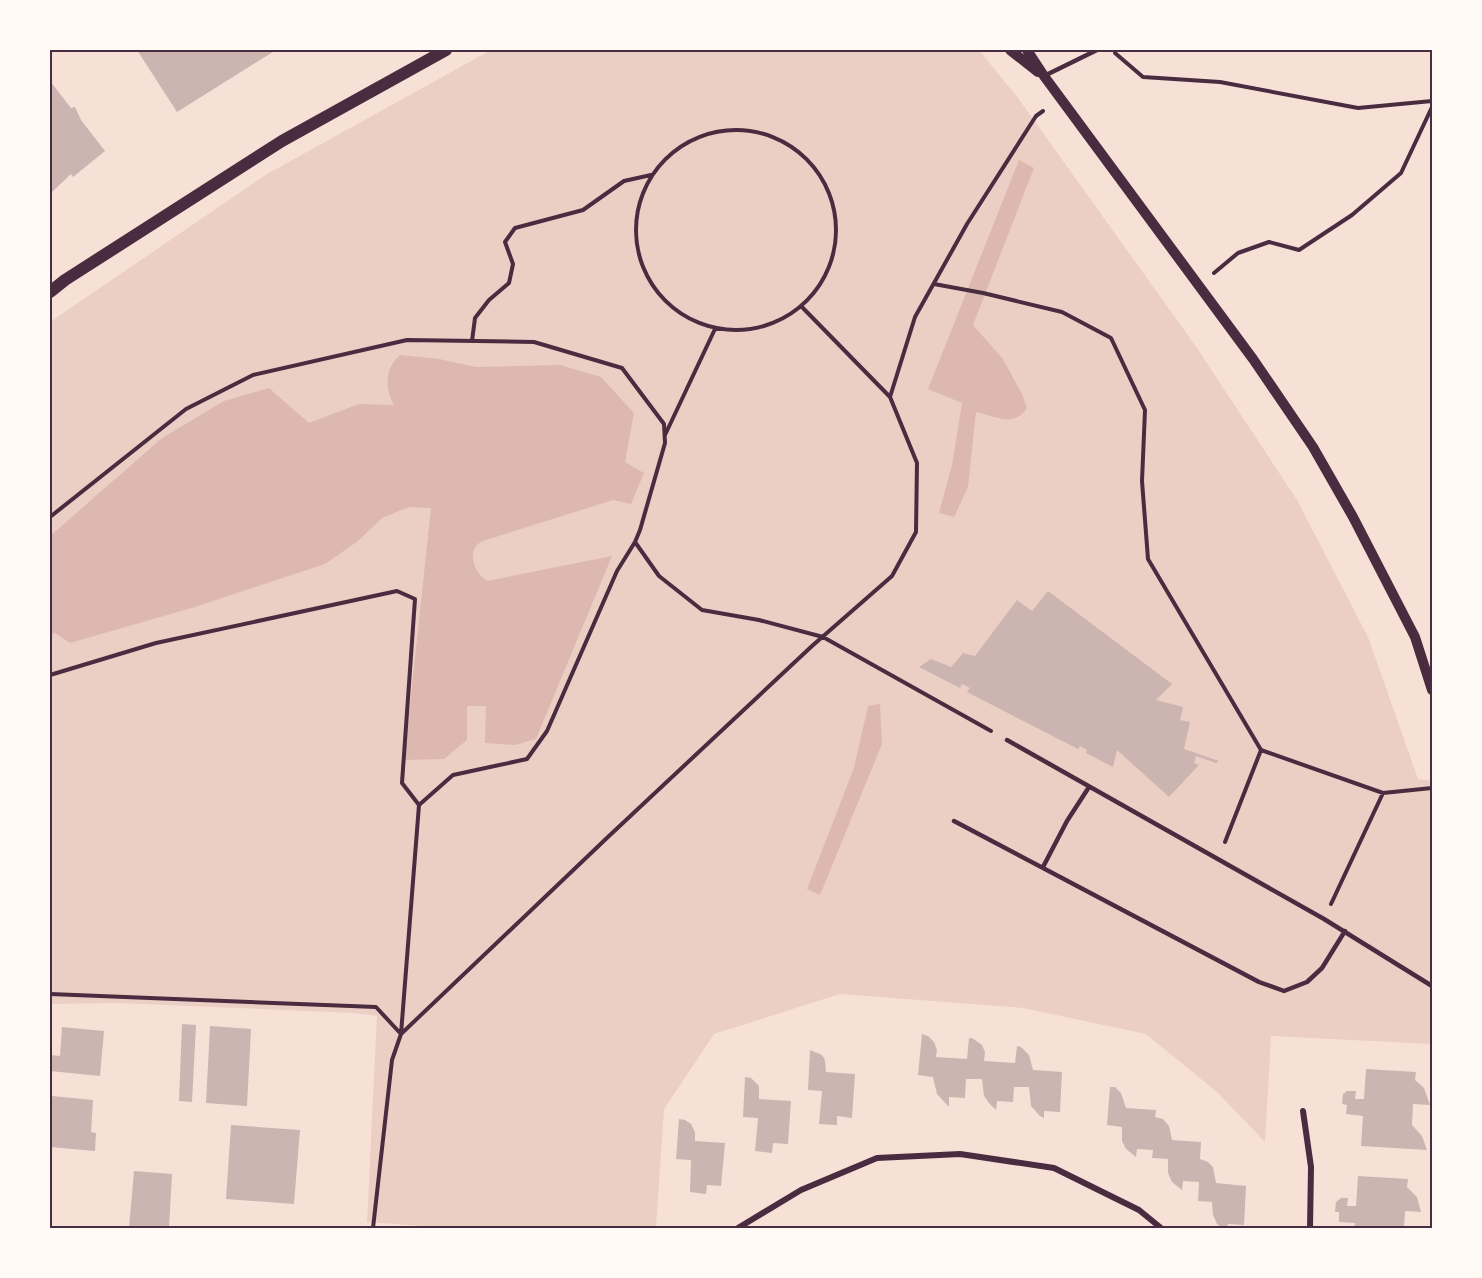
<svg xmlns="http://www.w3.org/2000/svg" width="1482" height="1278" font-family="'Sofia Sans Condensed',sans-serif">
<style>
.green{fill:#ebcfc5}
.water{fill:#dcb8b0}
.building{fill:#ccb4b1}
.lines{fill:none;stroke-linecap:round;stroke-linejoin:round}
.path{stroke:#4a2c40;stroke-width:4}
.service{stroke:#4a2c40;stroke-width:4.5}
.minor{stroke:#4a2c40;stroke-width:6}
.tertiary{stroke:#4a2c40;stroke-width:10}
.secondary{stroke:#4a2c40;stroke-width:12}
.neatline{fill:none;stroke:#4a2c40;stroke-width:2}
</style>
<rect width="100%" height="100%" fill="#f7e1d7"/>
<path class="green" d="M 491,50 L 979,50 L 1018,98 L 1197,348 L 1297,500 L 1368,637 L 1418,779 L 1432,781 L 1432,1044 L 1271,1036 L 1265,1142 L 1218,1093 L 1146,1034 L 1023,1008 L 840,994 L 714,1034 L 664,1109 L 656,1228 L 451,1228 L 367,1222 L 377,1016 L 355,1013 L 117,1003 L 50,1004 L 50,322 L 267,174 Z"/>
<path class="water" d="M 1019,160 L 1034,168 L 973,325 L 1003,359 L 1022,394 L 1027,408 C 1015,428 994,416 976,412 L 968,487 L 954,517 L 939,513 L 952,465 L 962,403 L 928,389 Z
M 400,355 L 439,359 L 476,367 L 560,365 L 601,377 L 634,413 L 625,462 L 644,473 L 631,504 L 613,500 L 483,541 C 465,549 474,573 487,581 L 612,556 L 536,739 L 515,745 L 485,743 L 486,706 L 467,706 L 467,740 L 444,759 L 404,760 L 431,508 L 409,507 L 382,518 L 358,541 L 325,564 L 195,607 L 70,643 L 55,633 L 50,635 L 50,536 L 162,438 L 224,401 L 269,388 L 309,423 L 359,404 L 394,405 C 384,388 385,368 400,355 Z
M 880,704 L 882,744 L 820,895 L 807,889 L 854,768 L 868,706 Z"/>
<path class="building" d="M 137,50 L 276,50 L 177,112 Z
M 50,81 L 71,108 L 75,107 L 81,120 L 105,151 L 73,177 L 71,174 L 50,194 Z
M 1048,591 L 1172,684 L 1156,700 L 1183,707 L 1180,720 L 1190,722 L 1184,749 L 1219,761 L 1216,763 L 1196,756 L 1194,763 L 1199,765 L 1169,797 L 1117,750 L 1113,767 L 1086,753 L 1087,750 L 1080,746 L 1078,749 L 967,692 L 970,688 L 962,684 L 960,688 L 919,667 L 931,659 L 951,667 L 963,653 L 975,656 L 1017,600 L 1032,611 Z
M 182,1024 L 196,1025 L 192,1102 L 179,1101 Z
M 210,1026 L 251,1029 L 247,1106 L 206,1103 Z
M 62,1027 L 104,1031 L 100,1076 L 50,1071 L 50,1055 L 60,1056 Z
M 922,1034 L 928,1036 L 934,1042 L 937,1050 L 936,1057 L 967,1059 L 969,1038 L 972,1038 L 982,1045 L 985,1052 L 984,1061 L 1015,1063 L 1017,1046 L 1021,1047 L 1029,1055 L 1033,1070 L 1062,1072 L 1060,1112 L 1044,1111 L 1044,1118 L 1040,1116 L 1031,1106 L 1029,1087 L 1014,1087 L 1013,1102 L 997,1101 L 996,1110 L 989,1103 L 984,1096 L 982,1079 L 966,1079 L 965,1098 L 949,1097 L 949,1107 L 937,1094 L 933,1077 L 918,1075 Z
M 810,1050 L 822,1055 L 825,1060 L 826,1072 L 855,1074 L 852,1118 L 837,1116 L 837,1125 L 819,1124 L 822,1091 L 808,1090 Z
M 1366,1069 L 1416,1072 L 1415,1080 L 1424,1088 L 1430,1105 L 1413,1104 L 1412,1125 L 1422,1136 L 1427,1150 L 1361,1146 L 1363,1116 L 1346,1114 L 1347,1105 L 1342,1104 L 1343,1094 L 1347,1091 L 1356,1091 L 1355,1099 L 1364,1099 Z
M 745,1077 L 751,1078 L 759,1086 L 759,1099 L 791,1101 L 788,1144 L 773,1143 L 772,1153 L 755,1151 L 758,1118 L 743,1117 Z
M 1110,1087 L 1115,1087 L 1121,1093 L 1126,1108 L 1156,1110 L 1155,1117 L 1163,1119 L 1169,1126 L 1172,1140 L 1201,1142 L 1200,1159 L 1208,1162 L 1213,1167 L 1216,1183 L 1246,1186 L 1244,1225 L 1228,1224 L 1227,1228 L 1222,1228 L 1217,1224 L 1213,1215 L 1212,1202 L 1198,1201 L 1199,1182 L 1183,1181 L 1182,1190 L 1172,1182 L 1168,1173 L 1168,1159 L 1152,1158 L 1153,1150 L 1137,1149 L 1136,1157 L 1126,1149 L 1122,1141 L 1122,1127 L 1107,1125 Z
M 52,1096 L 93,1100 L 91,1132 L 96,1133 L 95,1151 L 50,1147 Z
M 679,1119 L 685,1120 L 691,1124 L 695,1132 L 695,1141 L 725,1143 L 721,1186 L 707,1185 L 706,1194 L 690,1192 L 691,1160 L 676,1159 Z
M 231,1125 L 300,1130 L 294,1204 L 226,1199 Z
M 134,1171 L 172,1174 L 169,1228 L 129,1228 Z
M 1358,1176 L 1408,1179 L 1407,1187 L 1417,1197 L 1421,1212 L 1405,1211 L 1404,1228 L 1354,1228 L 1355,1223 L 1339,1222 L 1339,1212 L 1335,1212 L 1336,1202 L 1341,1198 L 1348,1198 L 1347,1206 L 1356,1206 Z"/>
<g class="lines">
<path class="path" d="M 1115,53 L 1143,77 L 1220,82 L 1358,108 L 1432,101
M636 230a100 100 0 1 1 200 0a100 100 0 1 1-200 0Z
M 1214,273 L 1238,253 L 1269,242 L 1299,250 L 1352,215 L 1401,173 L 1432,107
M 934,284 L 983,293 L 1062,312 L 1111,338 L 1145,410 L 1142,481 L 1148,559 L 1261,750 L 1383,793 L 1432,788
M 801,306 L 890,397
M 472,341 L 475,318 L 489,300 L 509,283 L 513,264 L 505,242 L 515,228 L 583,210 L 624,181 L 651,175
M 665,435 L 715,329
M 50,517 L 186,409 L 253,375 L 407,340 L 534,342 L 622,368 L 664,424 L 665,443 L 640,530 L 635,542 L 617,571 L 547,731 L 527,759 L 453,775 L 419,805 L 401,1034 L 392,1060 L 373,1228
M 635,542 L 659,576 L 702,610 L 759,620 L 823,637 L 991,731
M 50,675 L 156,643 L 397,591 L 415,599 L 402,783 L 419,805
M 1225,842 L 1261,750
M 1331,904 L 1383,793
M 50,994 L 376,1007 L 401,1034 L 609,836 L 812,646 L 892,576 L 916,532 L 917,463 L 890,397 L 915,317 L 967,224 L 1036,116 L 1043,111"/>
<path class="service" d="M 1044,76 L 1097,50
M 1007,740 L 1324,919 L 1432,986
M 954,821 L 1259,982 L 1284,991 L 1307,982 L 1322,968 L 1345,931
M 1043,867 L 1067,821 L 1089,787"/>
<path class="minor" d="M 1303,1111 L 1311,1167 L 1310,1228
M 738,1228 L 801,1190 L 877,1158 L 960,1154 L 1054,1168 L 1139,1210 L 1161,1228"/>
<path class="tertiary" d="M 1010,50 L 1038,72
M 1027,50 L 1044,76 L 1253,359 L 1313,447 L 1353,517 L 1415,637 L 1432,690"/>
<path class="secondary" d="M 50,292 L 65,280 L 282,141 L 446,50"/>
</g>
<rect width="1482" height="1278" fill="none" stroke="#fffaf5" stroke-width="102"/>
<rect x="51" y="51" width="1380" height="1176" class="neatline"/>
</svg>
